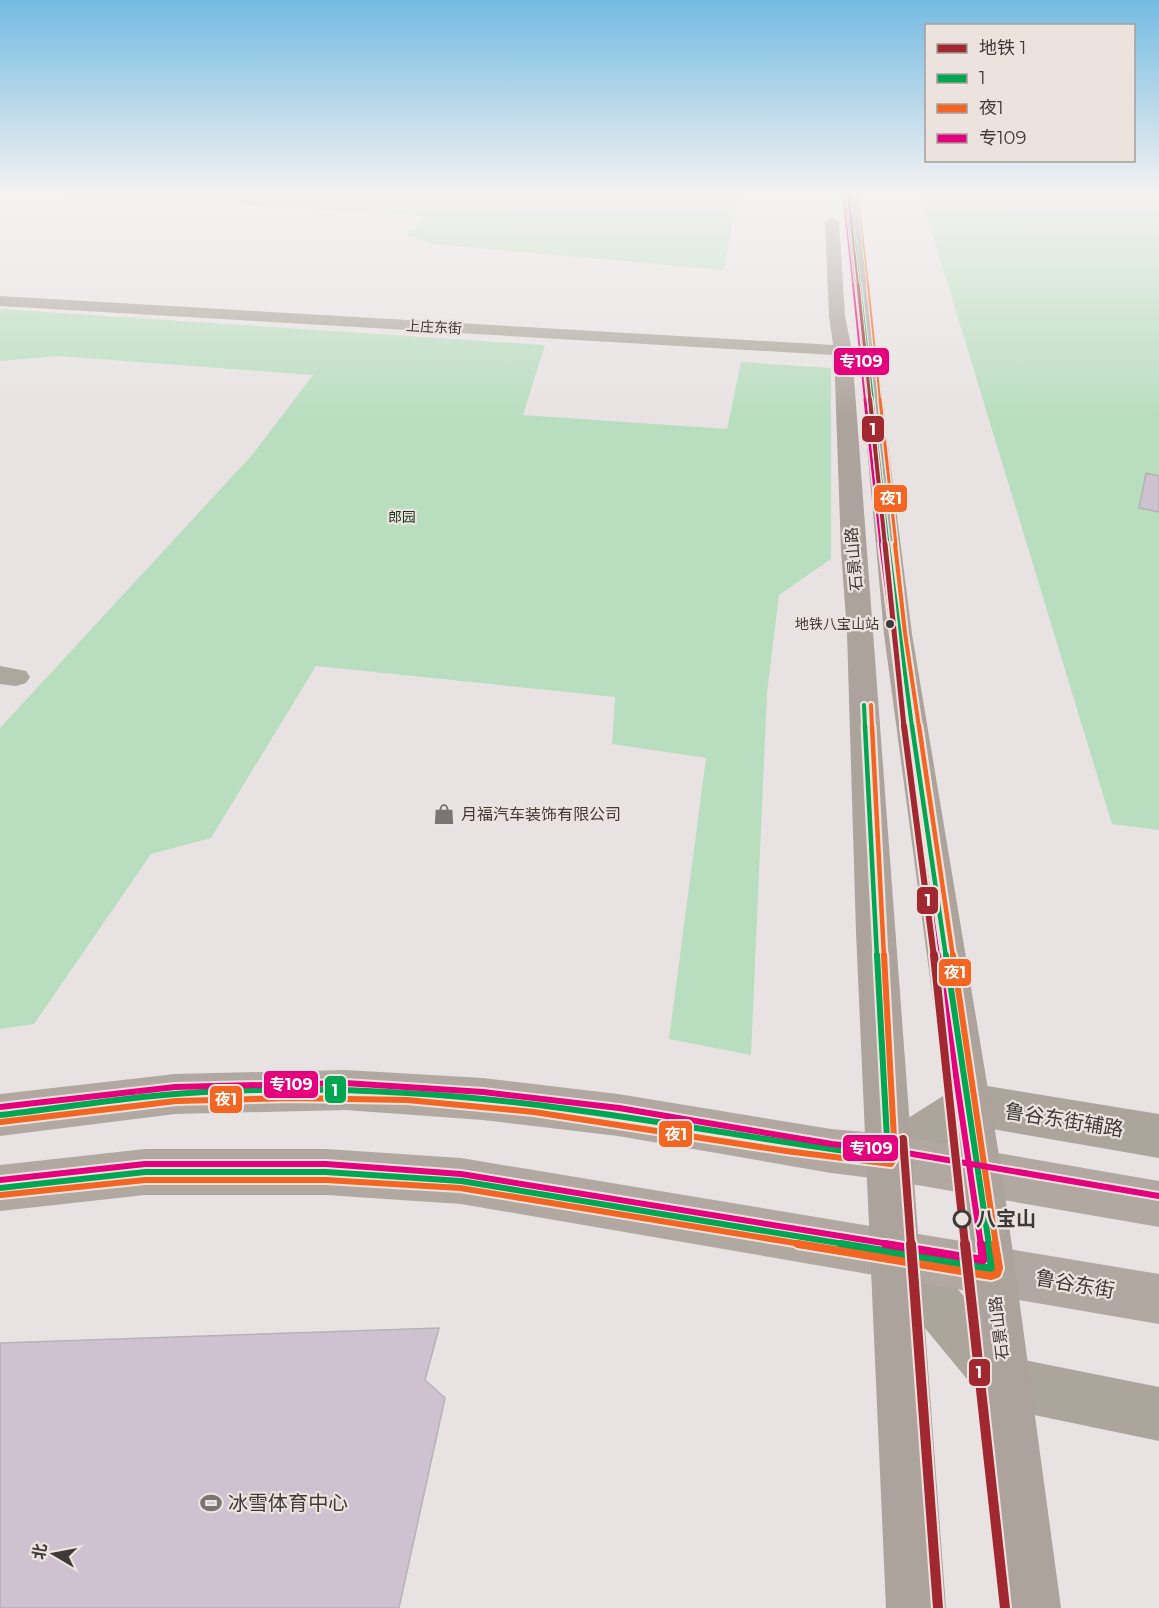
<svg xmlns="http://www.w3.org/2000/svg" width="1159" height="1608" font-family="Montserrat,'Noto Sans SC',sans-serif">
<style>
.green{fill:#b9debf}
.building{fill:#cec1d0;stroke:#b6b3b4;stroke-width:1.5}
.lines{fill:none;stroke-linecap:round;stroke-linejoin:round}
.street{fill:#ada79d;fill-rule:evenodd}
.secondary{fill:#aca59b;fill-rule:evenodd}
.primary{fill:#b0a8a1;fill-rule:evenodd}
.highway{fill:#aca39c;fill-rule:evenodd}
.bus-1-far6-casing{stroke:#ece2de;stroke-width:3}
.bus-1-far5-casing{stroke:#ece2de;stroke-width:4.5}
.bus-1-far4-casing{stroke:#ece2de;stroke-width:6}
.bus-1-far3-casing{stroke:#ece2de;stroke-width:8}
.bus-1-far2-casing{stroke:#ece2de;stroke-width:9}
.bus-1-far1-casing{stroke:#ece2de;stroke-width:10}
.bus-1-casing{stroke:#ece2de;stroke-width:12}
.bus-2-far6-casing{stroke:#ece2de;stroke-width:3}
.bus-2-far5-casing{stroke:#ece2de;stroke-width:4.5}
.bus-2-far4-casing{stroke:#ece2de;stroke-width:6}
.bus-2-far3-casing{stroke:#ece2de;stroke-width:8}
.bus-2-far2-casing{stroke:#ece2de;stroke-width:9}
.bus-2-far1-casing{stroke:#ece2de;stroke-width:10}
.bus-2-casing{stroke:#ece2de;stroke-width:12}
.bus-3-far6-casing{stroke:#ece2de;stroke-width:3}
.bus-3-far5-casing{stroke:#ece2de;stroke-width:4.5}
.bus-3-far4-casing{stroke:#ece2de;stroke-width:6}
.bus-3-far3-casing{stroke:#ece2de;stroke-width:8}
.bus-3-far2-casing{stroke:#ece2de;stroke-width:9}
.bus-3-far1-casing{stroke:#ece2de;stroke-width:10}
.bus-3-casing{stroke:#ece2de;stroke-width:12}
.bus-1-far6{stroke:#00a651;stroke-width:1.5}
.bus-1-far5{stroke:#00a651;stroke-width:2}
.bus-1-far4{stroke:#00a651;stroke-width:3}
.bus-1-far3{stroke:#00a651;stroke-width:4}
.bus-1-far2{stroke:#00a651;stroke-width:4.5}
.bus-1-far1{stroke:#00a651;stroke-width:6}
.bus-1{stroke:#00a651;stroke-width:8}
.bus-2-far6{stroke:#f26522;stroke-width:1.5}
.bus-2-far5{stroke:#f26522;stroke-width:2}
.bus-2-far4{stroke:#f26522;stroke-width:3}
.bus-2-far3{stroke:#f26522;stroke-width:4}
.bus-2-far2{stroke:#f26522;stroke-width:4.5}
.bus-2-far1{stroke:#f26522;stroke-width:6}
.bus-2{stroke:#f26522;stroke-width:8}
.bus-3-far6{stroke:#e5007d;stroke-width:1.5}
.bus-3-far5{stroke:#e5007d;stroke-width:2}
.bus-3-far4{stroke:#e5007d;stroke-width:3}
.bus-3-far3{stroke:#e5007d;stroke-width:4}
.bus-3-far2{stroke:#e5007d;stroke-width:4.5}
.bus-3-far1{stroke:#e5007d;stroke-width:6}
.bus-3{stroke:#e5007d;stroke-width:8}
.metro-1-far6-casing{stroke:#ece2de;stroke-width:4}
.metro-1-far5-casing{stroke:#ece2de;stroke-width:5}
.metro-1-far4-casing{stroke:#ece2de;stroke-width:7}
.metro-1-far3-casing{stroke:#ece2de;stroke-width:9}
.metro-1-far2-casing{stroke:#ece2de;stroke-width:10}
.metro-1-far1-casing{stroke:#ece2de;stroke-width:12}
.metro-1-casing{stroke:#ece2de;stroke-width:14}
.metro-1-far6{stroke:#a12830;stroke-width:2}
.metro-1-far5{stroke:#a12830;stroke-width:3}
.metro-1-far4{stroke:#a12830;stroke-width:4}
.metro-1-far3{stroke:#a12830;stroke-width:5}
.metro-1-far2{stroke:#a12830;stroke-width:6}
.metro-1-far1{stroke:#a12830;stroke-width:8}
.metro-1{stroke:#a12830;stroke-width:10}
.bus-dot{fill:#3f3a39;stroke:#ece2de;stroke-width:2}
.stop-dot{fill:#ece2de;stroke:#3f3a39;stroke-width:3}
.labels{text-anchor:middle;dominant-baseline:central;stroke-width:4.5;stroke-linejoin:round;paint-order:stroke}
.far-street-label{font-size:14px;fill:#3f3a39;stroke:#ece2de}
.far-park-label{font-size:14px;fill:#173a21;stroke:#ece2de}
.bus-label{font-size:14px;fill:#3f3a39;stroke:#ece2de;text-anchor:end}
.street-label{font-size:16px;fill:#3f3a39;stroke:#ece2de}
.poi-label{font-size:16px;fill:#3f3a39;stroke:#ece2de;text-anchor:start}
.near-street-label{font-size:20px;fill:#3f3a39;stroke:#ece2de}
.near-stop-label{font-size:20px;font-weight:bold;fill:#3f3a39;stroke:#ece2de;text-anchor:start}
.near-poi-label{font-size:20px;fill:#3f3a39;stroke:#ece2de;text-anchor:start}
.line-badge{stroke:#ece2de;stroke-width:2}
.badge-label{font-size:16px;text-anchor:middle;font-weight:bold;fill:#fff}
</style>
<rect width="100%" height="100%" fill="#e8e3e2"/>
<path class="green" d="M 46,193 L 738,193 L 724,270 L 431,244 L 407,235 L 429,216 Z
M 920,193 L 1159,193 L 1159,830 L 1112,824 Z
M 0,309 L 545,345 L 523,415 L 727,429 L 741,362 L 831,368 L 831,559 L 779,595 L 767,693 L 751,1055 L 669,1039 L 706,758 L 612,744 L 615,697 L 316,666 L 211,838 L 151,854 L 34,1024 L 0,1029 L 0,728 L 252,455 L 313,375 L 58,356 L 0,361 Z"/>
<path class="building" d="M 1146,473 L 1159,476 L 1159,512 L 1139,508 Z
M 439,1328 L 425,1380 L 445,1398 L 399,1608 L 0,1608 L 0,1343 Z"/>
<g class="lines">
<path class="street" d="M 0,666 L 26,671 L 30,677 L 26,683 L 16,686 L 0,684 Z"/>
<path class="secondary" d="M 0,296 L 867,347 L 873,348 L 876,352 L 873,356 L 867,357 L 0,306 Z
M 969,1083 L 1159,1114 L 1159,1158 L 974,1126 L 904,1173 L 888,1180 L 872,1173 L 865,1157 L 872,1141 L 954,1089 Z
M 894,1229 L 911,1236 L 1019,1359 L 1159,1387 L 1159,1441 L 1005,1409 L 986,1402 L 877,1270 L 870,1253 L 877,1236 Z"/>
<path class="primary" d="M 345,1070 L 483,1078 L 618,1094 L 831,1129 L 888,1134 L 1159,1181 L 1159,1227 L 888,1180 L 831,1173 L 618,1136 L 483,1120 L 345,1110 L 175,1114 L 0,1136 L 0,1094 L 175,1074 Z
M 145,1149 L 326,1149 L 461,1158 L 1159,1274 L 1159,1324 L 461,1204 L 326,1195 L 145,1195 L 0,1211 L 0,1165 Z"/>
<path class="highway" d="M 844,193 L 856,193 L 912,634 L 1002,1173 L 1061,1608 L 1001,1608 L 956,1173 L 884,634 Z
M 832,218 L 839,222 L 845,316 L 852,351 L 946,1608 L 886,1608 L 856,932 L 847,632 L 841,551 L 834,351 L 829,316 L 825,222 Z"/>
<defs>
<path id="bus-1-far6" d="M 850,193 L 860,285"/>
<path id="bus-1-far5" d="M 860,284 L 873,400"/>
<path id="bus-1-far4" d="M 872,399 L 888,545"/>
<path id="bus-1-far3" d="M 888,544 L 912,727
M 864,705 L 865,727"/>
<path id="bus-1-far2" d="M 865,726 L 877,957
M 912,726 L 946,957"/>
<path id="bus-1-far1" d="M 946,955 L 989,1245
M 0,1115 C 51,1109 102,1101 153,1096 C 237,1088 322,1088 407,1093 C 569,1102 728,1136 888,1157 L 877,955
M 0,1188 L 145,1172 L 326,1172 L 461,1181 L 850,1245"/>
<path id="bus-1" d="M 841,1244 L 992,1269 L 988,1244"/>
<path id="bus-2-far6" d="M 858,193 L 868,285"/>
<path id="bus-2-far5" d="M 868,284 L 880,400"/>
<path id="bus-2-far4" d="M 880,399 L 896,545"/>
<path id="bus-2-far3" d="M 895,544 L 905,633 L 919,727
M 871,705 L 872,727"/>
<path id="bus-2-far2" d="M 872,726 L 884,957
M 919,726 L 953,957"/>
<path id="bus-2-far1" d="M 953,955 L 996,1245
M 1,1122 L 176,1101 L 291,1098 L 407,1100 L 534,1112 L 786,1151 L 891,1164 L 895,1157 L 884,955
M 1,1195 L 145,1180 L 326,1180 L 460,1188 L 807,1245"/>
<path id="bus-2" d="M 798,1244 L 991,1276 L 997,1274 L 999,1268 L 995,1244"/>
<path id="bus-3-far6" d="M 843,194 L 853,285"/>
<path id="bus-3-far5" d="M 853,284 L 865,400"/>
<path id="bus-3-far4" d="M 865,399 L 881,545"/>
<path id="bus-3-far3" d="M 881,544 L 905,727"/>
<path id="bus-3-far2" d="M 904,726 L 938,957"/>
<path id="bus-3-far1" d="M 938,955 L 981,1245
M 0,1107 L 175,1087 L 345,1083 L 483,1092 L 619,1108 L 832,1144 L 889,1150 L 1159,1196
M 0,1180 L 145,1164 L 326,1164 L 461,1174 L 895,1245"/>
<path id="bus-3" d="M 885,1244 L 983,1260 L 981,1244"/>
</defs>
<use href="#bus-1-far6" class="bus-1-far6-casing"/>
<use href="#bus-1-far5" class="bus-1-far5-casing"/>
<use href="#bus-1-far4" class="bus-1-far4-casing"/>
<use href="#bus-1-far3" class="bus-1-far3-casing"/>
<use href="#bus-1-far2" class="bus-1-far2-casing"/>
<use href="#bus-1-far1" class="bus-1-far1-casing"/>
<use href="#bus-1" class="bus-1-casing"/>
<use href="#bus-2-far6" class="bus-2-far6-casing"/>
<use href="#bus-2-far5" class="bus-2-far5-casing"/>
<use href="#bus-2-far4" class="bus-2-far4-casing"/>
<use href="#bus-2-far3" class="bus-2-far3-casing"/>
<use href="#bus-2-far2" class="bus-2-far2-casing"/>
<use href="#bus-2-far1" class="bus-2-far1-casing"/>
<use href="#bus-2" class="bus-2-casing"/>
<use href="#bus-3-far6" class="bus-3-far6-casing"/>
<use href="#bus-3-far5" class="bus-3-far5-casing"/>
<use href="#bus-3-far4" class="bus-3-far4-casing"/>
<use href="#bus-3-far3" class="bus-3-far3-casing"/>
<use href="#bus-3-far2" class="bus-3-far2-casing"/>
<use href="#bus-3-far1" class="bus-3-far1-casing"/>
<use href="#bus-3" class="bus-3-casing"/>
<use href="#bus-1-far6" class="bus-1-far6"/>
<use href="#bus-1-far5" class="bus-1-far5"/>
<use href="#bus-1-far4" class="bus-1-far4"/>
<use href="#bus-1-far3" class="bus-1-far3"/>
<use href="#bus-1-far2" class="bus-1-far2"/>
<use href="#bus-1-far1" class="bus-1-far1"/>
<use href="#bus-1" class="bus-1"/>
<use href="#bus-2-far6" class="bus-2-far6"/>
<use href="#bus-2-far5" class="bus-2-far5"/>
<use href="#bus-2-far4" class="bus-2-far4"/>
<use href="#bus-2-far3" class="bus-2-far3"/>
<use href="#bus-2-far2" class="bus-2-far2"/>
<use href="#bus-2-far1" class="bus-2-far1"/>
<use href="#bus-2" class="bus-2"/>
<use href="#bus-3-far6" class="bus-3-far6"/>
<use href="#bus-3-far5" class="bus-3-far5"/>
<use href="#bus-3-far4" class="bus-3-far4"/>
<use href="#bus-3-far3" class="bus-3-far3"/>
<use href="#bus-3-far2" class="bus-3-far2"/>
<use href="#bus-3-far1" class="bus-3-far1"/>
<use href="#bus-3" class="bus-3"/>
<defs>
<path id="metro-1-far6" d="M 848,193 L 858,285"/>
<path id="metro-1-far5" d="M 858,284 L 870,400"/>
<path id="metro-1-far4" d="M 870,399 L 885,545"/>
<path id="metro-1-far3" d="M 885,544 L 904,727"/>
<path id="metro-1-far2" d="M 904,726 L 934,957"/>
<path id="metro-1-far1" d="M 934,955 L 965,1245
M 903,1139 L 911,1245"/>
<path id="metro-1" d="M 911,1244 L 938,1608
M 965,1244 L 1005,1608"/>
</defs>
<use href="#metro-1-far6" class="metro-1-far6-casing"/>
<use href="#metro-1-far5" class="metro-1-far5-casing"/>
<use href="#metro-1-far4" class="metro-1-far4-casing"/>
<use href="#metro-1-far3" class="metro-1-far3-casing"/>
<use href="#metro-1-far2" class="metro-1-far2-casing"/>
<use href="#metro-1-far1" class="metro-1-far1-casing"/>
<use href="#metro-1" class="metro-1-casing"/>
<use href="#metro-1-far6" class="metro-1-far6"/>
<use href="#metro-1-far5" class="metro-1-far5"/>
<use href="#metro-1-far4" class="metro-1-far4"/>
<use href="#metro-1-far3" class="metro-1-far3"/>
<use href="#metro-1-far2" class="metro-1-far2"/>
<use href="#metro-1-far1" class="metro-1-far1"/>
<use href="#metro-1" class="metro-1"/>
</g>
<linearGradient id="sky" x2="0" y2="1"><stop stop-color="#73bbe2"/><stop offset="0.46" stop-color="#f5f2f2"/><stop offset="1" stop-color="#f5f2f2" stop-opacity="0"/></linearGradient>
<rect width="1159" height="418" fill="url(#sky)"/>
<defs>
<symbol id="shop-bare" viewBox="-9 -9 18 18"><path d="M-5-2.5h2.3a2.7 3.5 0 0 1 5.4 0H5L5.5 6h-11ZM-1.5-2.5h3a1.5 2.3 0 0 0-3 0Z" fill="#7a7574" stroke="#ece2de" stroke-width="2.5" paint-order="stroke"/></symbol>
<symbol id="stadium-bare" viewBox="-9 -9 18 18"><path d="M0-5a6.5 5 0 1 0 0 10a6.5 5 0 1 0 0-10ZM-3.5-1.8h7v3.6h-7Z" fill="#7a7574" stroke="#ece2de" stroke-width="2.5" paint-order="stroke"/></symbol>
</defs>
<g fill-rule="evenodd">
<use href="#shop-bare" x="429" y="799" width="30" height="30"/>
<use href="#stadium-bare" x="196" y="1488" width="30" height="30"/>
</g>
<circle class="bus-dot" cx="890" cy="624" r="5"/>
<circle class="stop-dot" cx="962" cy="1219" r="8"/>
<g class="labels">
<g class="far-street-label">
<text transform="translate(434 327) rotate(3)">上庄东街</text>
</g>
<g class="far-park-label">
<text x="402" y="517">郎园</text>
</g>
<g class="bus-label">
<text x="879" y="624">地铁八宝山站</text>
</g>
<g class="street-label">
<text transform="translate(854 559) rotate(-95)">石景山路</text>
<text transform="translate(999 1328) rotate(-97)">石景山路</text>
</g>
<g class="poi-label">
<text x="461" y="814">月福汽车装饰有限公司</text>
</g>
<g class="near-street-label">
<text transform="translate(1064 1120) rotate(9)">鲁谷东街辅路</text>
<text transform="translate(1075 1284) rotate(10)">鲁谷东街</text>
</g>
<g class="near-stop-label">
<text x="976" y="1219">八宝山</text>
</g>
<g class="near-poi-label">
<text x="228" y="1503">冰雪体育中心</text>
</g>
</g>
<g class="line-badge">
<rect x="833" y="347" width="57" height="29" rx="6" fill="#e5007d"/>
<rect x="861" y="415" width="24" height="28" rx="6" fill="#a12830"/>
<rect x="873" y="484" width="35" height="29" rx="6" fill="#f26522"/>
<rect x="916" y="886" width="23" height="29" rx="6" fill="#a12830"/>
<rect x="938" y="958" width="34" height="29" rx="6" fill="#f26522"/>
<rect x="263" y="1070" width="56" height="29" rx="6" fill="#e5007d"/>
<rect x="324" y="1075" width="23" height="29" rx="6" fill="#00a651"/>
<rect x="209" y="1085" width="34" height="29" rx="6" fill="#f26522"/>
<rect x="658" y="1120" width="35" height="28" rx="6" fill="#f26522"/>
<rect x="842" y="1134" width="57" height="28" rx="6" fill="#e5007d"/>
<rect x="968" y="1358" width="23" height="29" rx="6" fill="#a12830"/>
</g>
<g class="badge-label">
<text x="861" y="367">专109</text>
<text x="873" y="435">1</text>
<text x="891" y="504">夜1</text>
<text x="928" y="906">1</text>
<text x="955" y="978">夜1</text>
<text x="291" y="1090">专109</text>
<text x="335" y="1096">1</text>
<text x="226" y="1105">夜1</text>
<text x="676" y="1140">夜1</text>
<text x="871" y="1154">专109</text>
<text x="979" y="1378">1</text>
</g>
<rect x="925" y="24" width="210" height="138" fill="#ece2de" stroke="#a79f9c" stroke-width="1.5"/>
<rect x="937" y="44" width="30" height="9" fill="#a12830" stroke="#a79f9c" stroke-width="1.5"/>
<text x="979" y="54" font-size="18" fill="#3f3a39">地铁 1</text>
<rect x="937" y="74" width="30" height="9" fill="#00a651" stroke="#a79f9c" stroke-width="1.5"/>
<text x="979" y="84" font-size="18" fill="#3f3a39">1</text>
<rect x="937" y="104" width="30" height="9" fill="#f26522" stroke="#a79f9c" stroke-width="1.5"/>
<text x="979" y="114" font-size="18" fill="#3f3a39">夜1</text>
<rect x="937" y="134" width="30" height="9" fill="#e5007d" stroke="#a79f9c" stroke-width="1.5"/>
<text x="979" y="144" font-size="18" fill="#3f3a39">专109</text>
<g transform="translate(54 1554) rotate(280)" stroke="#ece2de" stroke-width="4.5" paint-order="stroke">
<path d="M0-4.5L10 22L0 15L-10 22Z" fill="#3f3a39"/>
<text y="-9" font-size="16" font-weight="bold" text-anchor="middle" fill="#3f3a39">北</text>
</g>
</svg>
